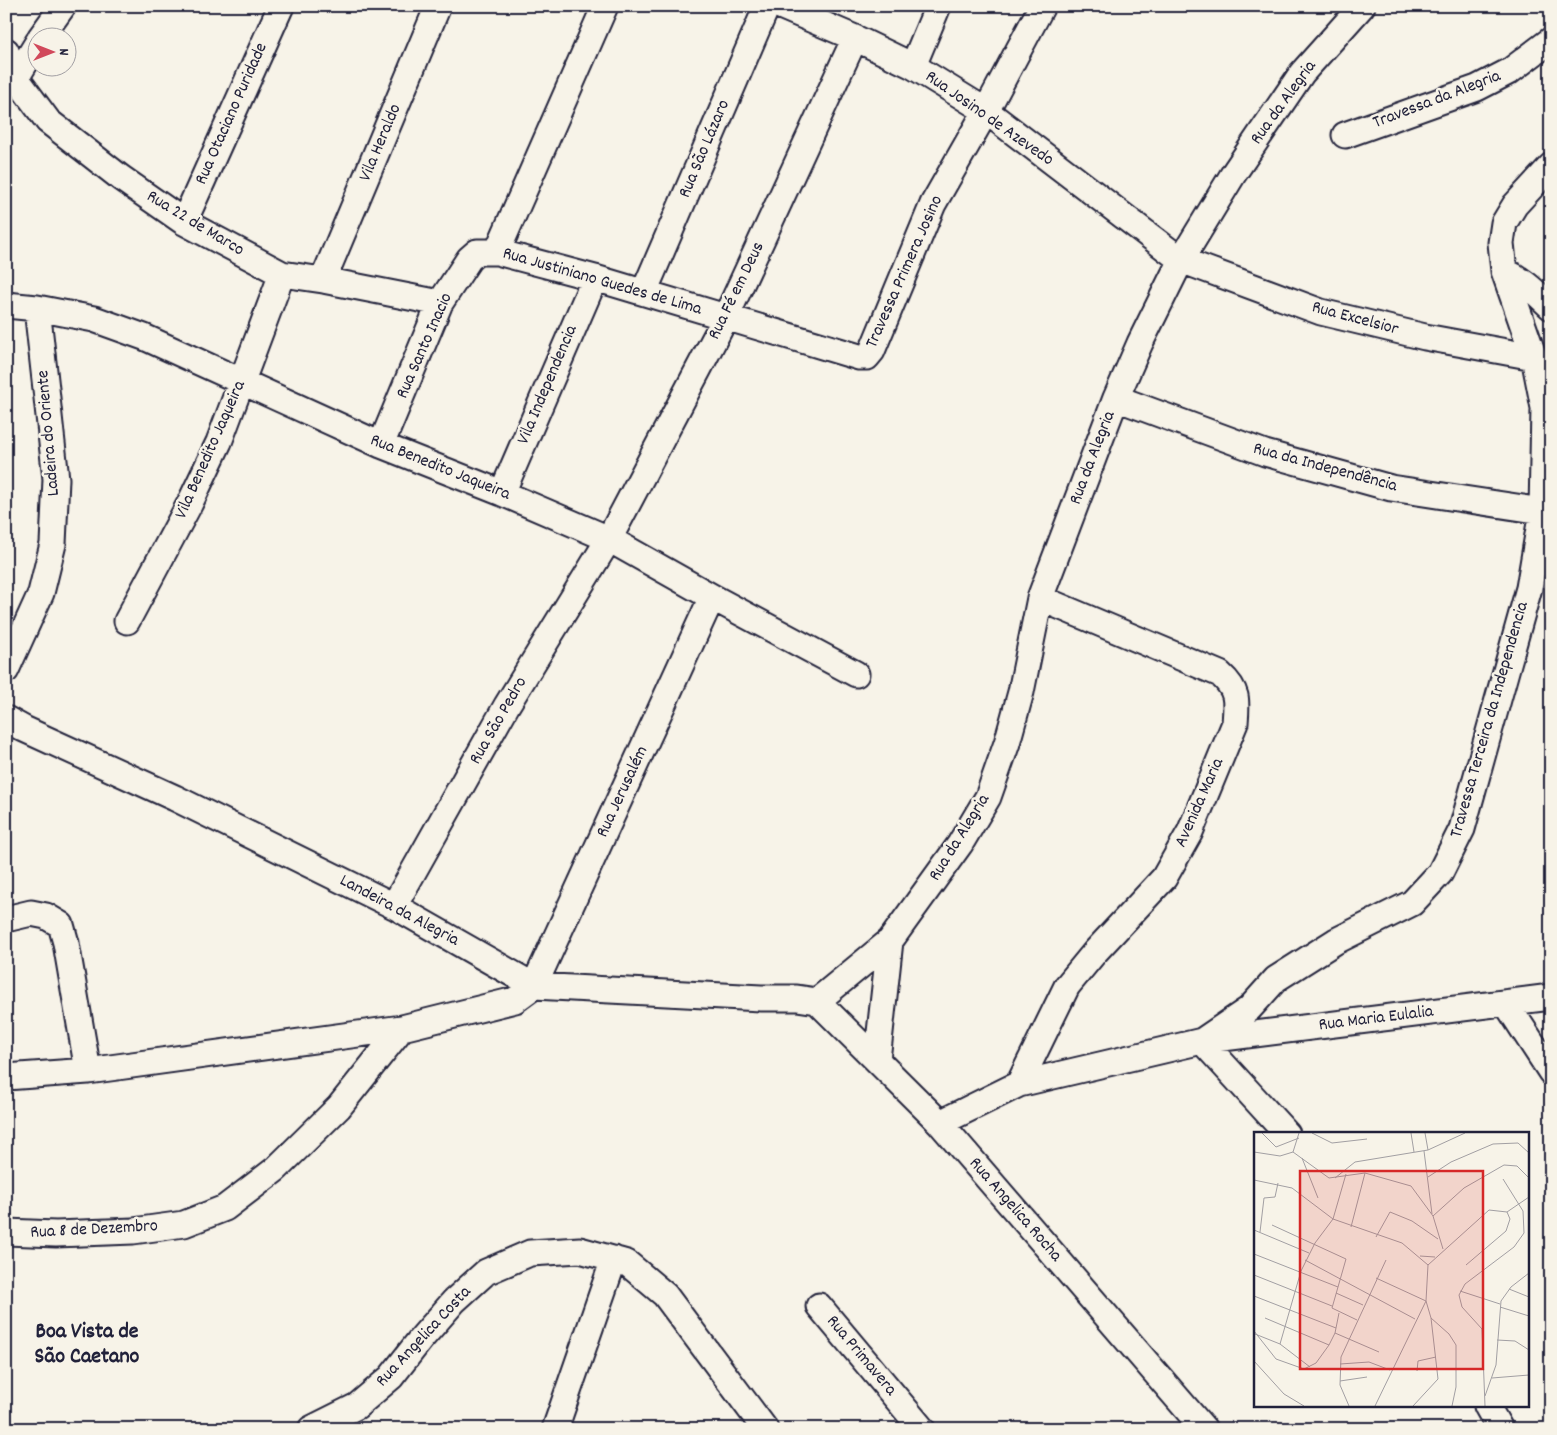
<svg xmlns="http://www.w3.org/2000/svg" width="1557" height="1435" font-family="Dekko,sans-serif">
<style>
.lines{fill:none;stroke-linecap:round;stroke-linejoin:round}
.street-casing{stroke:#22223b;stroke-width:29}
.street{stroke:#f7f3e8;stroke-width:25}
.labels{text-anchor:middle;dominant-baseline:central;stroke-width:5;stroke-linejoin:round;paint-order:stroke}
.street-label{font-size:18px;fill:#22223b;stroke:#f7f3e8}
.district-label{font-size:22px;font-weight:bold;fill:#22223b;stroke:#f7f3e8}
.inset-road{fill:none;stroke:#a29fa3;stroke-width:1}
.view{fill:#d62828;fill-opacity:0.15;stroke:#d62828;stroke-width:2.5}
.inset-edge{fill:none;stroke:#22223b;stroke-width:2.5}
</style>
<rect width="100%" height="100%" fill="#f7f3e8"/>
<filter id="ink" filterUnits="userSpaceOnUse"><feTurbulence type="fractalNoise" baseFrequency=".02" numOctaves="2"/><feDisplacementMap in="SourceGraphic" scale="10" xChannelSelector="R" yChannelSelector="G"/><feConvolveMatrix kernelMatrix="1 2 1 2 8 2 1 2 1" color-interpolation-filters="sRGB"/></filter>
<g filter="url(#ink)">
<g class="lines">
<defs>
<path id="street" d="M 780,6 L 855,38 L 913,66 L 986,111 L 1181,260 L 1321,312 L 1425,337 L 1534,357
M 40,38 L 63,6
M 6,51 L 16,78 L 48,121 L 121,178 L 184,222 L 282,274 L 323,280 L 440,303
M 913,66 L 938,6
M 16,78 L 38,42
M 1345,135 L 1477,88 L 1510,71 L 1551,40
M 184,222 L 281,6
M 497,252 L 605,6
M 1504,271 C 1524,280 1535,292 1551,307
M 323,280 L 438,6
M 644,292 L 767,6
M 6,305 L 37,308 L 94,319 L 144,337 L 381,445 L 502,493 L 609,539 L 712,597 L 856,674
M 1116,398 L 1265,453 L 1391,488 L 1542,511
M 381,445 L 440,303 L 469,259 L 477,252 L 497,252 L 595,278 L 859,357 L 867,357 L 872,351 L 933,204 L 986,111 L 1042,6
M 502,493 L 595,278
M 127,621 L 190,503 L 219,442 L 282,274
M 6,670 L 41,593 L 53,544 L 56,479 L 37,308
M 6,719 L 24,729 L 175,798 L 394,906 L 534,986 L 761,998 L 797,998 L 817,1001
M 394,906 L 507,705 L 609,539 L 726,317 L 855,38
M 6,919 L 31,913 L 46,916 L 61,925 L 66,943 L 88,1071
M 817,1001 L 890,941 L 960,844 L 988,797 L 1007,743 L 1021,692 L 1040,598 L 1116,398 L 1140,343 L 1181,260 L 1234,173 L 1302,73 L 1362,6
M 817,1001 L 940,1123 L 1204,1429
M 1506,1003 L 1551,1072
M 402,1028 L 515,1000 L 534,986 L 712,597
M 1207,1040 L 1551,997
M 1202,1041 L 1287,1134
M 877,1060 L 890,941
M 6,1077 L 88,1071 L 402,1028 L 339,1107 L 276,1169 L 225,1208 L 184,1224 L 133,1231 L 56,1234 L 6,1232
M 1019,1084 L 1067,986 L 1095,952 L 1164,878 L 1190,832 L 1235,723 C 1237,700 1238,690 1220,674 L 1040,598
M 940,1123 L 1019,1084 L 1202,1041 L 1249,1009 L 1276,979 L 1336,941 L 1412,903 L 1440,873 L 1462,829 L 1529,588 L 1542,511 L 1544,408 L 1534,357 L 1504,271 L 1501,243 L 1504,223 L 1515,205 L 1551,166
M 819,1306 L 922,1429
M 1487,1406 L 1500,1429
M 311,1429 L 357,1406 L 391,1377 L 420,1340 L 454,1301 L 486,1272 L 530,1253 L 580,1250 L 627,1263 L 665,1295 L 765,1429
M 555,1429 L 614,1259"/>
</defs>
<use href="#street" class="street-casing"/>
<use href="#street" class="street"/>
</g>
</g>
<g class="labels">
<g class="street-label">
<text transform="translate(1437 100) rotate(-21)">Travessa da Alegria</text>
<text transform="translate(1284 103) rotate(-54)">Rua da Alegria</text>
<text transform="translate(232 114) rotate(-66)">Rua Otaciano Puridade</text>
<text transform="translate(989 119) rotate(35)">Rua Josino de Azevedo</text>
<text transform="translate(381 143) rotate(-67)">Vila Heraldo</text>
<text transform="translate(705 149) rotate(-67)">Rua São Lázaro</text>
<text transform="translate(195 224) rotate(31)">Rua 22 de Marco</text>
<text transform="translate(905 272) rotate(-66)">Travessa Primera Josino</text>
<text transform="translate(602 282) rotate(16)">Rua Justiniano Guedes de Lima</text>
<text transform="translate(737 291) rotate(-64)">Rua Fé em Deus</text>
<text transform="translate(1355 319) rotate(15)">Rua Excelsior</text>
<text transform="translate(425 346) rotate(-66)">Rua Santo Inacio</text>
<text transform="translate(548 385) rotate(-67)">Vila Independencia</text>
<text transform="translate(49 433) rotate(-95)">Ladeira do Oriente</text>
<text transform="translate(211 450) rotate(-66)">Vila Benedito Jaqueira</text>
<text transform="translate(1093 458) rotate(-69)">Rua da Alegria</text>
<text transform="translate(440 468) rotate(22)">Rua Benedito Jaqueira</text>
<text transform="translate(1325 468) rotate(15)">Rua da Independência</text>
<text transform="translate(1490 720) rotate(-74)">Travessa Terceira da Independencia</text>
<text transform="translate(499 721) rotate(-60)">Rua São Pedro</text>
<text transform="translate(623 792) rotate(-65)">Rua Jerusalém</text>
<text transform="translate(1200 803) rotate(-66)">Avenida Maria</text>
<text transform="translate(960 838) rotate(-58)">Rua da Alegria</text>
<text transform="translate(399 911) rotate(28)">Landeira da Alegria</text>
<text transform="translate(1376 1019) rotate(-7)">Rua Maria Eulalia</text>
<text transform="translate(1015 1210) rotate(49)">Rua Angelica Rocha</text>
<text transform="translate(94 1230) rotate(-3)">Rua 8 de Dezembro</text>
<text transform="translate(424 1337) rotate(-47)">Rua Angelica Costa</text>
<text transform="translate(861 1356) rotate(50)">Rua Primavera</text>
</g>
<g class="district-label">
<text x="87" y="1332">Boa Vista de<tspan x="87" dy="25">São Caetano</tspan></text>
</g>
</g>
<g transform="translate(1254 1132)">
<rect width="275" height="275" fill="#f7f3e8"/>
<path class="inset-road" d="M 8,1 L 22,15 L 45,6M 58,1 L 78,11 L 113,7M 157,1 L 160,20M 171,1 L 174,18M 170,19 L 178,82M 0,20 L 26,24 L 39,20 L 75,46 L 111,41 L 157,54 L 179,84 L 189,117M 39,20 L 45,1M 48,26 L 64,66M 174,45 L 197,30 L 239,12 L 264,11 L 275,21M 81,46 L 101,30 L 174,18 L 211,1M 0,48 L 38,56 L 79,87 L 148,111 L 174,133M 253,80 L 275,65M 179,84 L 210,56 L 250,33 L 263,34 L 275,46M 18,93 L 92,127 L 78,176 L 103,188M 97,95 L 111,41M 0,98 L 55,121M 6,100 L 10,66 L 21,65 L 24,51M 122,105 L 136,80 L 158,89 L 184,107M 0,122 L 84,155M 166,124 L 181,125M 51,128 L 161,187M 174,133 L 235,78 L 253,80M 212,133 L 252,99 L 256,87 L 253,80M 0,143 L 78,174M 122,146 L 172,169M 255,157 L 275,165M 206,159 L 246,172M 82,161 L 109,173M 0,164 L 82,196M 172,169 L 177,186M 246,175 L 275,184M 11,186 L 75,213M 0,199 L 22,227 L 50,237 L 62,231 L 75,213 L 81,201 L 85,181M 81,201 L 125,220M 1,202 L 26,212M 243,208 L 261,209 L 275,218M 0,229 L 30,262 L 50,274M 86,232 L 115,230 L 136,238M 56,235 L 26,212 L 47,139 L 61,111 L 79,87 L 92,42M 163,239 L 164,229 L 182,225M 238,246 L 275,243M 86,249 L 113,245M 231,264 L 242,233 L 247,169 L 257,155 L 275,141M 95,274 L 86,253 L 87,225 L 132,128M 121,274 L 172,169 L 174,133M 159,274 L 184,247 L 177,186 L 195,202 L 202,213 L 202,255 L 198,274M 231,274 L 228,197 L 208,175 L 205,163 L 211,152 L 260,115 L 270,101 L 269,79 L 249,47"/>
<path class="view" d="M 46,39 L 229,39 L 229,237 L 46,237 Z"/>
<rect width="275" height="275" class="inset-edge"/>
</g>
<rect width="1557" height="1435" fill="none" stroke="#f7f3e8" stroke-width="25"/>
<rect x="12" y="12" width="1532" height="1410" fill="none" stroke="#22223b" stroke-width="2" filter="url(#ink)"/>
<g transform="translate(52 52) rotate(90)"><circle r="24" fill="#f7f3e8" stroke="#a29fa3"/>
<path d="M0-4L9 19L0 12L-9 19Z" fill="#d1495b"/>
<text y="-8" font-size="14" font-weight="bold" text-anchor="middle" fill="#22223b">N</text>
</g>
</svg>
